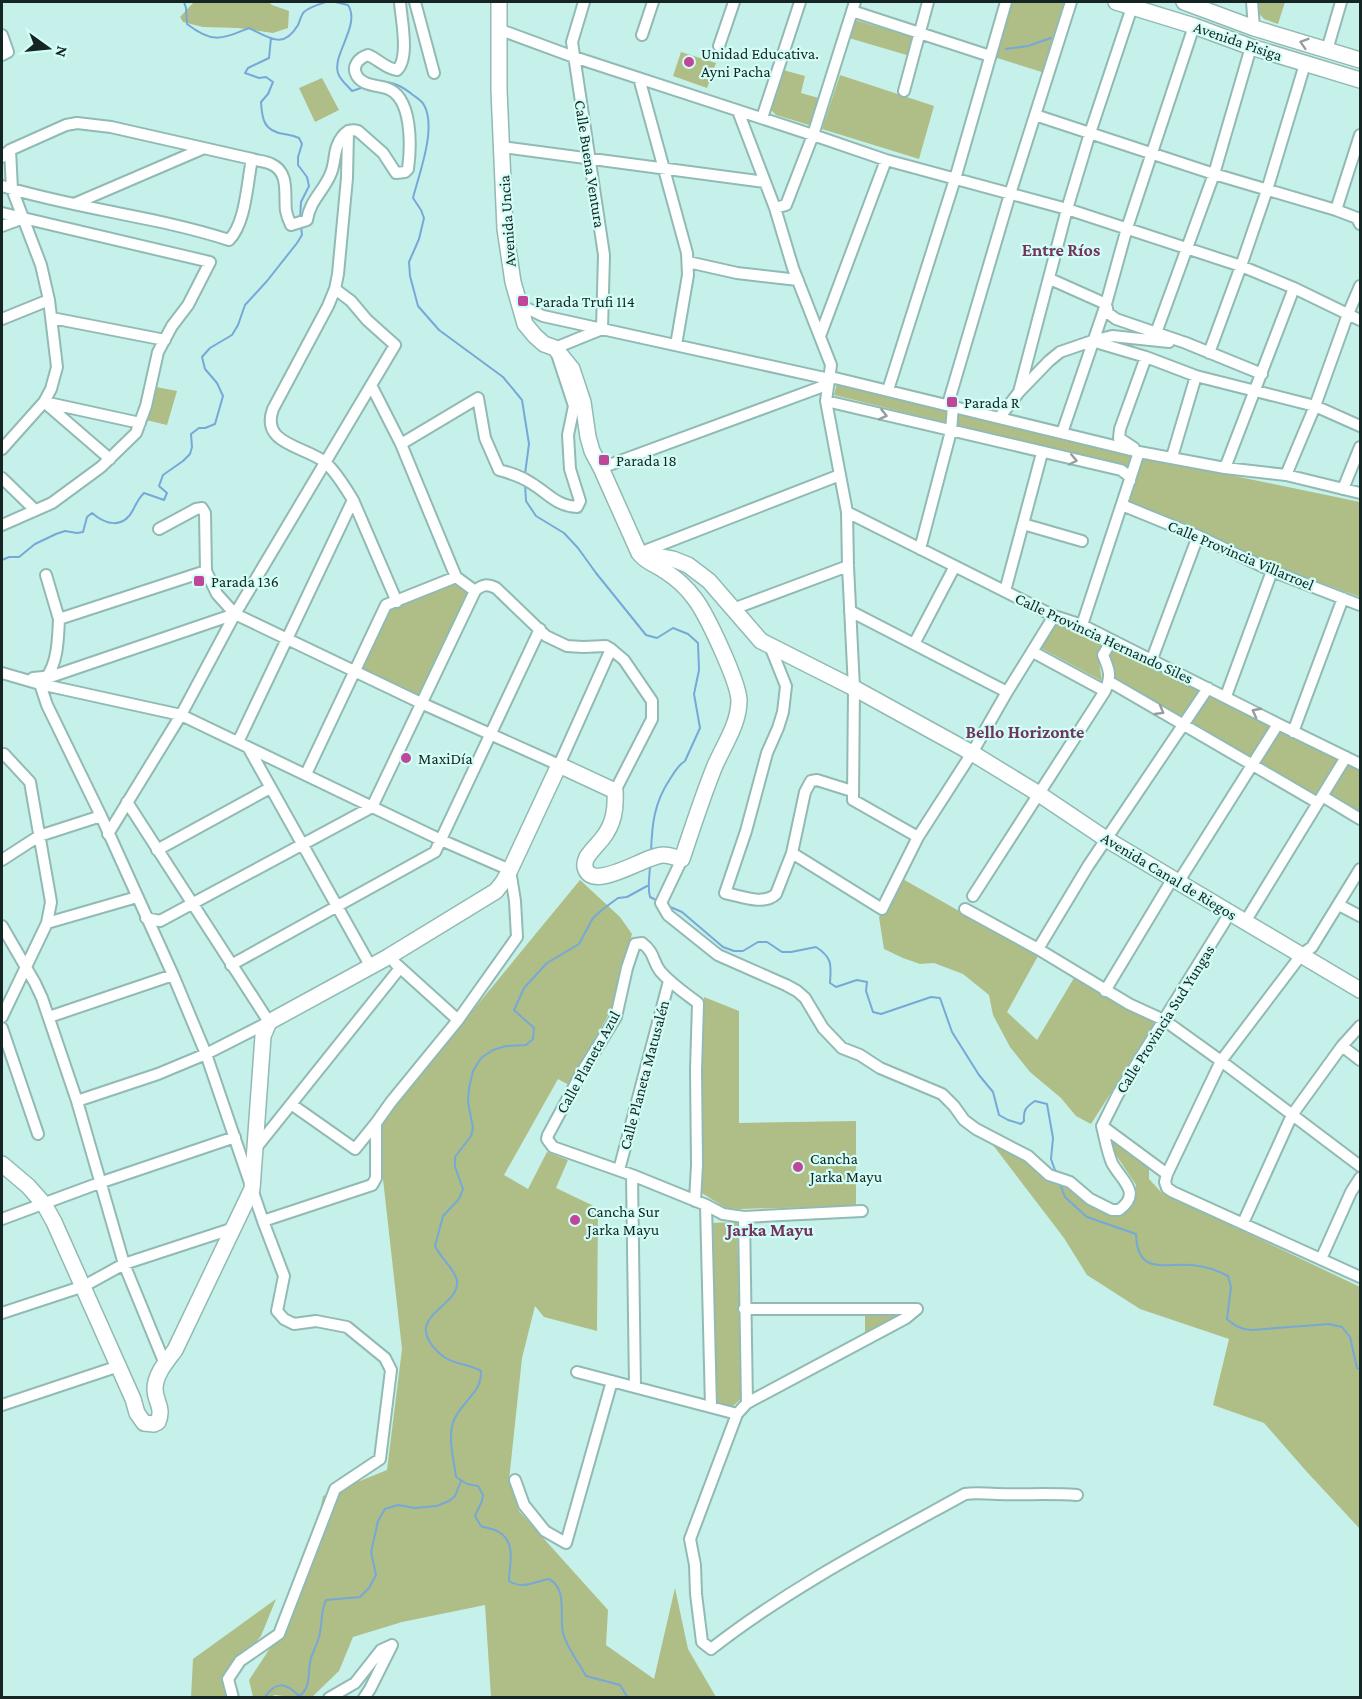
<svg xmlns="http://www.w3.org/2000/svg" width="1362" height="1699" font-family="'Crimson Pro',serif">
<style>
.green{fill:#aebe86}
.lines{fill:none;stroke-linecap:round;stroke-linejoin:round}
.stream{stroke:#76a8d8;stroke-width:2}
.street-casing{stroke:#91bab4;stroke-width:14}
.secondary-casing{stroke:#91bab4;stroke-width:18}
.street{stroke:#fff;stroke-width:10}
.secondary{stroke:#fff;stroke-width:15}
.oneway{stroke:#969d9c}
.poi-dot{fill:#bf4699;stroke:#d3fef7;stroke-width:2}
.labels{text-anchor:middle;dominant-baseline:central;stroke-width:4.5;stroke-linejoin:round;paint-order:stroke}
.street-label{font-size:16px;fill:#152523;stroke:#d3fef7}
.poi-label{font-size:16px;fill:#152523;stroke:#d3fef7;text-anchor:start}
.neighbourhood-label{font-size:18px;font-weight:bold;fill:#72355d;stroke:#d3fef7}
</style>
<rect width="100%" height="100%" fill="#c6f1ea"/>
<path class="green" d="M 194,2 L 269,2 L 272,5 L 289,11 L 288,28 L 273,33 L 238,28 L 203,27 L 183,22 L 180,17 Z
M 1011,2 L 1064,2 L 1042,72 L 994,57 Z
M 1257,2 L 1285,2 L 1278,24 L 1264,19 L 1256,10 Z
M 855,20 L 916,38 L 910,56 L 849,38 Z
M 681,52 L 716,63 L 707,88 L 673,76 Z
M 783,70 L 805,76 L 801,93 L 822,99 L 812,125 L 809,125 L 776,115 L 771,110 Z
M 840,75 L 934,106 L 919,159 L 822,129 Z
M 322,78 L 339,110 L 315,122 L 299,88 Z
M 837,383 L 1134,456 L 1131,468 L 834,395 Z
M 156,387 L 177,391 L 167,425 L 146,420 Z
M 1143,457 L 1360,502 L 1360,597 L 1280,568 L 1198,530 L 1129,503 Z
M 453,583 L 472,591 L 422,698 L 361,670 L 388,611 Z
M 1055,623 L 1080,630 L 1102,642 L 1098,655 L 1102,681 L 1041,648 Z
M 1116,647 L 1201,689 L 1182,719 L 1113,678 L 1114,670 L 1110,653 Z
M 1211,694 L 1269,724 L 1270,729 L 1251,760 L 1191,726 L 1207,697 Z
M 1279,732 L 1285,733 L 1336,759 L 1337,762 L 1319,794 L 1315,797 L 1260,765 L 1260,763 Z
M 1349,762 L 1360,768 L 1360,813 L 1329,795 Z
M 901,878 L 1038,956 L 1007,1012 L 1037,1040 L 1074,978 L 1120,1005 L 1156,1022 L 1091,1124 L 1076,1116 L 1061,1098 L 1030,1072 L 1010,1047 L 993,1015 L 989,995 L 963,974 L 934,963 L 920,964 L 903,958 L 884,949 L 879,917 Z
M 580,880 L 620,917 L 632,934 L 611,1010 L 569,1085 L 558,1079 L 504,1175 L 528,1189 L 547,1152 L 568,1160 L 556,1188 L 598,1208 L 597,1331 L 544,1317 L 535,1306 L 522,1358 L 509,1480 L 519,1511 L 608,1610 L 606,1645 L 654,1679 L 675,1588 L 688,1649 L 716,1697 L 491,1697 L 485,1605 L 402,1622 L 353,1637 L 339,1671 L 312,1697 L 292,1697 L 275,1695 L 270,1697 L 253,1697 L 249,1680 L 280,1633 L 309,1565 L 323,1496 L 387,1470 L 402,1349 L 383,1179 L 381,1122 Z
M 704,997 L 739,1011 L 739,1123 L 856,1121 L 856,1206 L 739,1209 L 726,1208 L 700,1192 Z
M 1100,1131 L 1149,1166 L 1149,1179 L 1161,1192 L 1360,1287 L 1360,1529 L 1307,1472 L 1264,1423 L 1213,1405 L 1229,1339 L 1140,1309 L 1087,1275 L 1064,1238 L 983,1132 L 1111,1214 L 1133,1206 L 1136,1185 Z
M 737,1222 L 742,1398 L 732,1407 L 715,1402 L 711,1223 Z
M 865,1314 L 901,1314 L 865,1334 Z
M 276,1599 L 261,1636 L 230,1672 L 226,1697 L 191,1698 L 193,1659 Z"/>
<g class="lines">
<path class="stream" d="M 184,2 L 186,8 L 187,24 C 213,44 221,39 249,28 C 270,38 283,50 298,25 C 300,21 301,15 304,12 C 309,7 320,4 326,2
M 335,2 L 348,5 C 361,25 332,54 338,73 C 340,80 347,85 352,91 L 364,87
M 271,38 L 269,58 L 248,68 L 245,73 L 259,78 L 266,77 L 273,82 L 268,94 L 261,102 C 262,120 264,131 284,134 C 290,135 293,135 299,138 L 302,144 L 298,157 L 298,165 L 307,177 L 309,186 L 301,202 L 300,220
M 1006,49 L 1028,46 L 1051,38
M 379,81 C 393,82 402,86 413,95 C 417,98 422,101 424,105 C 437,128 419,174 413,198 L 421,210 L 424,218 L 419,239 L 409,262 L 410,276 L 418,306 L 439,330 L 503,377 L 522,400 L 529,444 L 525,474
M 525,483 L 526,501 L 536,516 L 564,533 L 578,548 L 596,573 L 646,635 L 657,638 L 673,628 L 688,634 L 698,643 L 699,670 L 694,694 L 700,728 L 685,761 C 678,765 674,773 670,779 C 654,803 652,824 651,852
M 2,560 L 9,557 L 19,557 L 35,544 L 56,534 L 65,531 L 77,533 L 83,532 L 87,517 L 92,513 C 106,525 123,529 133,510 C 137,502 138,499 144,493 L 164,500 L 167,493 L 159,486 L 163,475 L 183,461 L 190,454 L 192,447 L 191,434 L 199,428 L 205,428 L 215,424 L 223,396 L 217,383 L 205,369 L 202,357 L 210,348 L 232,335 L 238,325 L 245,305 L 267,281 L 297,243 L 302,235 L 301,226
M 650,864 C 650,876 647,886 650,897 L 658,901
M 668,906 L 682,912 L 723,947 L 734,951 L 743,951 L 758,942 L 767,942 L 782,952 L 791,952 L 816,947 C 833,958 831,965 830,983 L 836,987 L 857,980 L 867,982 L 866,991 L 873,1012 L 881,1014 L 931,997 L 940,998 L 952,1032 L 979,1075 L 993,1092 L 999,1115 L 1008,1120 L 1021,1124 L 1024,1121 C 1023,1110 1026,1107 1035,1101 L 1047,1104 L 1053,1138 L 1051,1159 L 1056,1173
M 1060,1184 L 1065,1197 L 1087,1217 L 1136,1234 C 1137,1275 1163,1263 1191,1265 C 1204,1266 1217,1270 1228,1276 L 1231,1287 L 1227,1319 C 1235,1326 1240,1329 1251,1330 L 1329,1324 L 1342,1327 L 1350,1337 L 1357,1368 L 1360,1369
M 264,1698 C 276,1681 285,1682 299,1696 C 312,1688 307,1672 311,1658 C 314,1649 319,1641 320,1632 C 323,1618 320,1614 326,1600 L 360,1597 L 369,1588 L 376,1575 L 371,1552 L 374,1539 L 378,1521 L 385,1509 L 398,1505 L 415,1508 L 437,1506 L 449,1501 L 455,1496 L 461,1481
M 628,1698 L 620,1685 L 586,1676 C 579,1663 567,1648 563,1633 C 559,1616 568,1589 549,1579 C 536,1581 522,1590 509,1581 C 509,1565 517,1543 499,1532 C 494,1529 486,1528 481,1526 L 475,1516 L 482,1501 L 483,1495 L 478,1486 L 467,1484 L 456,1477 C 454,1460 447,1437 454,1420 C 462,1401 482,1393 481,1371 C 466,1362 453,1366 439,1353 C 400,1316 460,1308 457,1281 C 456,1271 440,1257 435,1246 L 443,1216 L 459,1199 L 463,1189 L 455,1167 L 455,1157 L 471,1136 L 473,1128 L 468,1102 L 469,1088 L 473,1071 L 481,1058 L 493,1050 L 506,1046 L 526,1045 L 533,1039 L 534,1028 L 514,1010 L 524,988 L 547,963 L 579,944 L 593,918 L 603,909 L 618,898 L 627,897 L 647,886"/>
<defs>
<path id="street" d="M 415,2 L 434,73
M 1252,2 L 1254,28
M 852,11 L 990,56
M 498,29 L 574,57 L 813,135 L 886,160 L 1067,209 L 1241,266 L 1294,288 L 1360,320
M 2,35 L 8,52 L 2,55
M 642,35 L 653,2
M 719,46 L 734,2
M 1327,50 L 1341,2
M 639,78 L 687,253 L 688,275 L 676,345
M 904,91 L 928,2
M 738,111 L 775,208 L 793,268 L 831,365 L 826,401 L 847,512 L 848,566 L 854,688 L 853,800 L 918,837
M 1035,115 L 1214,174 L 1336,210 L 1357,218 L 1360,224
M 762,118 L 800,2
M 348,131 L 347,178 L 338,274 L 335,289 L 328,306 L 273,409 C 260,444 304,446 325,462 C 336,472 345,487 353,500
M 502,147 L 765,182
M 2,157 L 10,150 L 66,125 L 77,123 L 111,127 L 252,159 C 258,161 265,161 271,164 C 290,172 284,195 286,211 C 287,216 289,221 291,225 L 307,220 C 310,200 324,191 331,173 C 336,161 333,148 342,137 C 346,131 351,129 358,131 L 383,153 L 396,173 L 405,172 L 408,169 C 411,147 413,96 386,88 C 377,85 363,86 357,76 C 351,66 359,58 368,55 C 378,59 386,69 397,70 C 410,58 401,18 400,2
M 2,186 C 76,209 155,216 229,240 C 246,223 247,183 252,159
M 74,204 L 202,149
M 775,208 L 786,205 L 813,135 L 855,2
M 1336,210 L 1360,135
M 2,213 L 210,262 L 188,305 L 172,326 L 158,352 L 146,406 L 136,433 L 101,467 L 52,503 L 2,525
M 2,226 L 21,219
M 688,262 L 737,273 L 798,280
M 1050,279 L 1106,304 L 1108,313 L 1116,319 L 1186,343 L 1262,374
M 518,304 L 543,316 L 829,379 L 835,378 L 1139,452 L 1225,468 L 1286,475 L 1360,493
M 52,318 L 165,340
M 2,319 L 49,300
M 1156,333 L 1214,174 L 1251,47
M 820,336 L 886,160
M 1092,341 L 1112,336 L 1169,342
M 1209,353 L 1241,266 L 1267,190 L 1305,64
M 371,385 L 401,444 L 456,577 L 475,591
M 888,390 L 955,179 L 1006,2
M 1019,392 L 1067,209 L 1090,133 L 1132,7
M 826,401 L 1121,470 L 1129,476 L 1130,481
M 948,404 L 1010,194 L 1071,2
M 999,418 L 1019,392 L 1049,361 L 1060,352 L 1092,341 L 1146,357 L 1196,376 L 1315,406 L 1360,426
M 1062,433 L 1106,304 L 1127,228 L 1194,26
M 401,444 L 478,398 L 485,438 L 499,470 C 510,473 521,476 531,483 C 548,493 556,506 577,507 L 580,501 L 570,469 L 568,435 L 574,406 L 555,348 L 602,329 L 604,255 L 572,42 L 584,2
M 1134,448 L 1119,438 L 1120,429 L 1146,357
M 2,449 L 44,402 L 51,389 L 57,367 L 49,300 L 41,265 L 12,189 L 10,150
M 1172,457 L 1196,376
M 110,459 L 44,402 L 140,423
M 601,468 L 821,387 L 829,379
M 1225,468 L 1294,288
M 1286,475 L 1315,406 L 1348,314 L 1360,286
M 2,478 L 35,510
M 1343,489 L 1360,447
M 1122,505 L 1198,536 L 1272,571 L 1360,605
M 847,512 L 1054,616 L 1082,625 L 1278,724 L 1360,764
M 1023,524 L 1082,541
M 159,529 L 196,509 L 202,508 L 205,513 L 206,571 L 217,594 L 235,614 L 421,703 L 559,765 L 611,649
M 920,549 L 951,431 L 953,406
M 642,552 L 840,475
M 46,575 L 59,619 L 206,571
M 1005,591 L 1042,453
M 733,609 L 848,566
M 850,611 L 1007,692
M 1082,625 L 1139,452
M 914,644 L 955,566
M 770,646 L 786,686 L 783,712 L 778,728 L 767,753 L 746,831 L 725,893 C 741,896 763,906 776,894 L 792,853 L 805,792 L 811,781 L 817,780 L 852,791
M 1033,652 L 1105,691
M 1152,659 L 1198,536
M 2,673 L 40,684 L 181,715 L 441,840 L 510,870 L 515,901 L 517,937 L 458,1020 L 391,1102 L 376,1123 L 376,1178 L 372,1185 L 263,1221
M 33,678 L 53,676 L 235,614
M 46,678 C 58,662 58,639 59,619
M 1110,682 L 1318,803
M 40,684 L 47,705 L 101,816 L 173,975 L 206,1054 L 263,1221 L 284,1276 L 277,1311 L 284,1319 L 294,1324 L 316,1321 L 347,1327 L 385,1358 L 391,1370 L 380,1459 L 335,1489 L 279,1634 L 240,1661 L 228,1679 L 233,1698
M 1226,696 L 1272,571
M 1293,732 L 1343,598
M 238,742 L 353,500 L 397,602
M 248,747 L 371,967
M 2,756 L 4,754 L 30,782 L 51,902 L 47,923 L 2,1017
M 306,774 L 386,605 L 456,577
M 1322,796 L 1360,819
M 108,834 L 181,715 L 235,614 L 395,345 L 367,320 L 351,301 L 335,289
M 157,850 L 270,788
M 792,853 L 882,909 L 918,837 L 972,753 L 1007,692 L 1054,616
M 682,859 L 661,903 L 668,915 L 718,955 L 786,985 L 797,991 L 805,998 L 823,1028 L 842,1048 L 860,1055 L 880,1068 L 942,1094 L 954,1106 L 964,1120 L 976,1129 L 1028,1156 L 1049,1175 L 1070,1182 L 1090,1199 L 1112,1210 L 1119,1210 C 1143,1193 1121,1180 1112,1163 C 1107,1151 1105,1138 1102,1126
M 2,860 L 39,836 L 101,816
M 1179,881 L 1278,724
M 973,896 L 1105,691 C 1112,676 1109,669 1103,655 L 1109,645 L 1116,642
M 1339,905 L 1360,916
M 965,909 L 1038,949 L 1129,1004 L 1164,1020 L 1221,1061 L 1360,1166
M 146,918 L 160,921 L 372,807 L 475,591 C 483,584 487,584 496,588 L 546,636 L 567,646 L 583,647 L 606,646 L 611,649 L 624,660 L 652,701 L 652,719 L 615,791
M 1245,922 L 1346,757
M 47,923 L 137,897
M 2,926 L 35,983 L 42,998 L 77,1101 L 124,1264 L 165,1364
M 1038,949 L 1088,866 L 1208,688
M 395,963 L 458,1020
M 231,965 L 435,852 L 540,629
M 1105,991 L 1173,878
M 49,1017 L 173,975
M 2,1028 L 38,1134
M 1342,1046 L 1360,1060
M 77,1101 L 158,1074 L 206,1054 L 269,1022 L 127,802
M 291,1104 L 355,1149 L 376,1123
M 1102,1126 L 1167,1174 L 1165,1182 L 1167,1188 L 1173,1192 L 1360,1277
M 1102,1126 L 1118,1094 L 1230,913
M 256,1148 L 400,968
M 619,1170 L 669,981
M 1167,1174 L 1221,1061 L 1302,954 L 1312,947 L 1360,869
M 632,1175 L 635,1387
M 695,1201 L 697,1165 L 696,1070 L 698,1003 C 685,993 671,984 660,971 C 652,960 655,953 642,943 L 635,944 L 627,968 L 616,1017 L 582,1072 L 548,1135 L 547,1139 L 553,1147 L 632,1175 L 706,1205 L 723,1214 L 744,1217 L 862,1211
M 706,1205 L 711,1407
M 744,1217 L 747,1403
M 2,1219 L 102,1182 L 235,1137
M 1243,1223 L 1292,1115 L 1342,1046 L 1360,1026
M 1321,1259 L 1351,1192 L 1360,1178
M 744,1309 L 917,1309
M 917,1309 L 906,1318 L 747,1403 L 737,1414 L 690,1539 L 695,1565 L 696,1594 L 702,1642 L 711,1649 C 789,1588 878,1542 965,1494 C 978,1492 985,1494 997,1494 C 1024,1495 1050,1493 1077,1495
M 2,1313 L 84,1286 L 124,1264 L 234,1228
M 577,1372 L 737,1414
M 2,1405 L 119,1366
M 515,1480 L 524,1505 L 545,1531 L 566,1543 L 612,1381
M 329,1698 L 355,1683 L 381,1650 L 392,1645
M 364,1698 L 370,1689 L 392,1645"/>
<path id="secondary" d="M 1116,2 L 1194,26 L 1251,47 L 1360,80
M 1184,2 L 1254,28 L 1360,60
M 641,553 L 673,559 L 688,565 L 709,581 L 761,641 L 854,688 L 972,753 L 1039,794 L 1106,839 L 1360,990
M 2,1164 L 28,1186 L 44,1204 L 54,1222 L 133,1399 L 137,1413 L 144,1423 L 154,1424 L 158,1422 C 164,1407 155,1402 155,1389 C 155,1374 167,1361 175,1350 L 252,1189 L 263,1036 L 269,1022 L 388,957 L 496,891 L 503,882 L 510,870 L 559,765 L 615,791 C 616,809 614,824 602,839 C 597,845 591,851 587,857 C 585,861 584,866 586,870 C 596,891 648,854 664,855 C 669,855 676,858 682,859 C 692,829 702,798 714,768 C 723,746 739,725 739,700 C 738,681 707,615 695,599 C 687,588 676,578 665,571 C 655,564 647,563 639,553 L 601,468 L 592,451 L 588,437 L 583,402 L 572,369 L 555,348 L 544,344 L 535,336 L 525,324 L 513,282 L 505,229 L 499,90 L 499,2"/>
</defs>
<use href="#street" class="street-casing"/>
<use href="#secondary" class="secondary-casing"/>
<use href="#street" class="street"/>
<use href="#secondary" class="secondary"/>
</g>
<defs><path id="oneway-chevron" d="M-2-3.5L2.5 0L-2 3.5" fill="none" stroke-width="1.6" stroke-linecap="round" stroke-linejoin="round" transform="scale(1.5)"/></defs>
<g class="oneway">
<use href="#oneway-chevron" transform="translate(1304 43) rotate(-163)"/>
<use href="#oneway-chevron" transform="translate(883 415) rotate(14)"/>
<use href="#oneway-chevron" transform="translate(1073 460) rotate(12)"/>
<use href="#oneway-chevron" transform="translate(1160 711) rotate(30)"/>
<use href="#oneway-chevron" transform="translate(1256 712) rotate(-152)"/>
</g>
<g class="poi-dot">
<circle cx="689" cy="62" r="6"/>
<rect x="517" y="295" width="12" height="12" rx="3"/>
<rect x="946" y="396" width="12" height="12" rx="3"/>
<rect x="598" y="454" width="12" height="12" rx="3"/>
<rect x="193" y="575" width="12" height="12" rx="3"/>
<circle cx="406" cy="758" r="6"/>
<circle cx="798" cy="1167" r="6"/>
<circle cx="575" cy="1220" r="6"/>
</g>
<g class="labels">
<g class="street-label">
<text transform="translate(1238 41) rotate(19)">Avenida Pisiga</text>
<text transform="translate(590 164) rotate(81)">Calle Buena Ventura</text>
<text transform="translate(507 221) rotate(-94)">Avenida Uncia</text>
<text transform="translate(1241 555) rotate(23)">Calle Provincia Villarroel</text>
<text transform="translate(1104 638) rotate(25)">Calle Provincia Hernando Siles</text>
<text transform="translate(1169 876) rotate(31)">Avenida Canal de Riegos</text>
<text transform="translate(1165 1019) rotate(-58)">Calle Provincia Sud Yungas</text>
<text transform="translate(588 1062) rotate(-61)">Calle Planeta Azul</text>
<text transform="translate(644 1075) rotate(-75)">Calle Planeta Matusalén</text>
</g>
<g class="poi-label">
<text x="701" y="53">Unidad Educativa.<tspan x="701" dy="18">Ayni Pacha</tspan></text>
<text x="535" y="301">Parada Trufi 114</text>
<text x="964" y="402">Parada R</text>
<text x="616" y="460">Parada 18</text>
<text x="211" y="581">Parada 136</text>
<text x="418" y="758">MaxiDía</text>
<text x="810" y="1158">Cancha<tspan x="810" dy="18">Jarka Mayu</tspan></text>
<text x="587" y="1211">Cancha Sur<tspan x="587" dy="18">Jarka Mayu</tspan></text>
</g>
<g class="neighbourhood-label">
<text x="1061" y="250">Entre Ríos</text>
<text x="1025" y="732">Bello Horizonte</text>
<text x="770" y="1230">Jarka Mayu</text>
</g>
</g>
<rect width="1362" height="1699" fill="none" stroke="#152523" stroke-width="6"/>
<g transform="translate(48 48) rotate(105)" stroke="#d3fef7" stroke-width="4.5" paint-order="stroke">
<path d="M0-4.5L10 22L0 15L-10 22Z" fill="#152523"/>
<text y="-9" font-size="16" font-weight="bold" text-anchor="middle" fill="#152523">N</text>
</g>
</svg>
